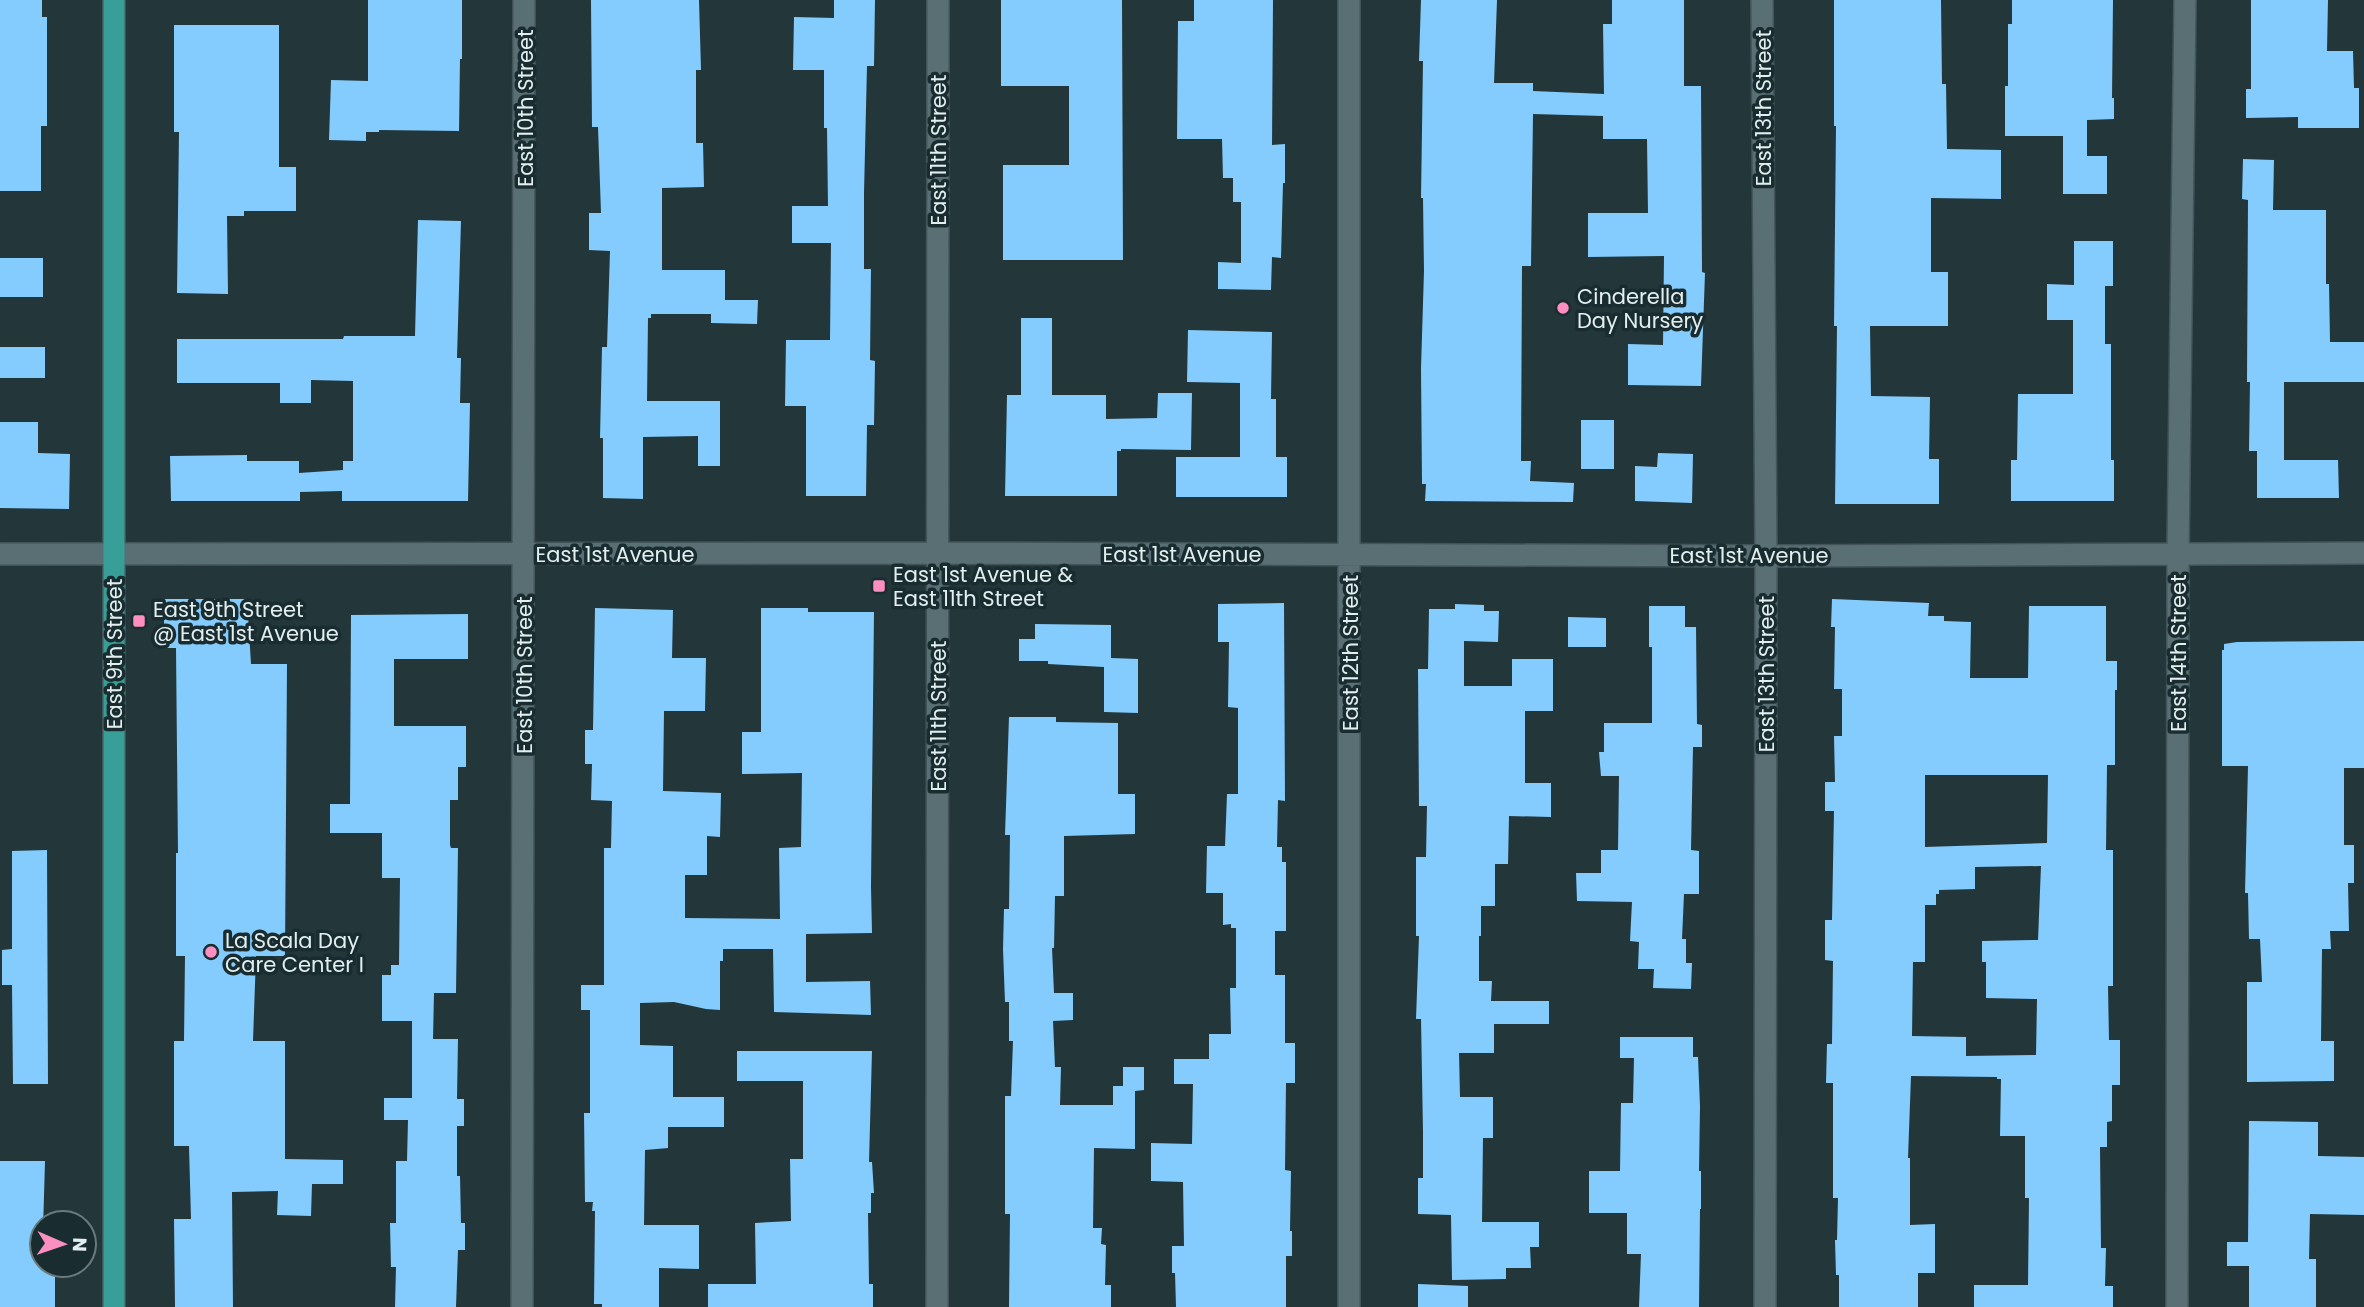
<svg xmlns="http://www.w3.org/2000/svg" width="2364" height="1307" font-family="Poppins,sans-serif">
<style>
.building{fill:#84ccfd;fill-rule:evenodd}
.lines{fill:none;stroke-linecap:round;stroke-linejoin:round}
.minor-casing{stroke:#425458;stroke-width:24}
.major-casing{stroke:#425458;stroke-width:24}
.minor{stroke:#596f74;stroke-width:21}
.major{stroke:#379f97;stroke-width:21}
.poi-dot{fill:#fd8ec0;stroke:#192d31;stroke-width:2.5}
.labels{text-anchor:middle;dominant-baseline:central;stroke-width:7;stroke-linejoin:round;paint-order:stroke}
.street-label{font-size:21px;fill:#e2eef0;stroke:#192d31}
.poi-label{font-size:21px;fill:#e2eef0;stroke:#192d31;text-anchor:start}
</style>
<rect width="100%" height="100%" fill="#23373b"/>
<path class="building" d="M 0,0 L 42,0 L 42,17 L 47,17 L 47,126 L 41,126 L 41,191 L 0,191 Z
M 368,0 L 462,0 L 462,59 L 460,59 L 459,131 L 379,130 L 379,132 L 366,132 L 366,141 L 329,140 L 331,80 L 368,81 Z
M 591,0 L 699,0 L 701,70 L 696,70 L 696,143 L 703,143 L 704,187 L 662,188 L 662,270 L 725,270 L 725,300 L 758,300 L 757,324 L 711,323 L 711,314 L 651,314 L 651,318 L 648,318 L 647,401 L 720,401 L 720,466 L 698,466 L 698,436 L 643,437 L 643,499 L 603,498 L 603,438 L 600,438 L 602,347 L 607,347 L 610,251 L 589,250 L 589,213 L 601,213 L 598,127 L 592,127 Z
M 834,0 L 875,0 L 874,66 L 867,66 L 864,193 L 864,269 L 871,269 L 870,360 L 875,361 L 874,425 L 867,425 L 866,496 L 806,496 L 806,406 L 785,406 L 786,340 L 830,340 L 831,243 L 792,243 L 792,206 L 828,206 L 827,128 L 824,128 L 824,70 L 793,70 L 794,17 L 834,18 Z
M 1001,0 L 1122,0 L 1123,260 L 1003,260 L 1003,165 L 1069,165 L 1069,86 L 1001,86 Z
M 1194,0 L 1273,0 L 1272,145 L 1285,144 L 1285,183 L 1283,183 L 1281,258 L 1272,257 L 1271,290 L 1218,289 L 1218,262 L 1241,263 L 1241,202 L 1233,202 L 1233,178 L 1223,178 L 1222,139 L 1177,139 L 1178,21 L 1194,21 Z
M 1421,0 L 1497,0 L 1494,83 L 1533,83 L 1533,91 L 1604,94 L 1603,24 L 1612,24 L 1612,0 L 1684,0 L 1684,86 L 1701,86 L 1702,272 L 1705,273 L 1701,386 L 1628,385 L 1628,344 L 1663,345 L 1664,256 L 1588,257 L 1588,213 L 1648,213 L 1647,139 L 1603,139 L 1603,116 L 1533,114 L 1531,266 L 1522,266 L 1521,461 L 1531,461 L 1530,481 L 1574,483 L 1573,502 L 1425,501 L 1426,484 L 1422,484 L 1421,368 L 1424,271 L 1423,198 L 1421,198 L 1423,61 L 1419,61 Z
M 1834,0 L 1941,0 L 1942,84 L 1946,84 L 1947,149 L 2001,150 L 2001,199 L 1931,198 L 1931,272 L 1948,272 L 1948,326 L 1870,326 L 1871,396 L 1930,397 L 1929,459 L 1939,459 L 1939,504 L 1835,504 L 1837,326 L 1834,326 L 1836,126 L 1834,126 Z
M 2012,0 L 2113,0 L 2112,98 L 2114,98 L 2114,119 L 2087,120 L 2087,156 L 2107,156 L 2107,194 L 2063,194 L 2063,136 L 2005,136 L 2005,86 L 2008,86 L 2008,24 L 2012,24 Z
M 2251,0 L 2328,0 L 2327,51 L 2353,51 L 2354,88 L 2359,88 L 2359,128 L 2298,128 L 2298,117 L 2246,118 L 2246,89 L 2251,89 Z
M 174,25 L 279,25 L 279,167 L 296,167 L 296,211 L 244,211 L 244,216 L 227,216 L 228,294 L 177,293 L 179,132 L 174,132 Z
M 2243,159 L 2274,160 L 2273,210 L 2326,210 L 2326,284 L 2329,284 L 2330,342 L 2364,342 L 2364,382 L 2284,382 L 2284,460 L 2338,460 L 2339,498 L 2257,498 L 2257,451 L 2249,451 L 2250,382 L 2247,382 L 2248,200 L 2242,199 Z
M 418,220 L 461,221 L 457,358 L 461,358 L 460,403 L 470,403 L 468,501 L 342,501 L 342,491 L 300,492 L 300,501 L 171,501 L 170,456 L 247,455 L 247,461 L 299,461 L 299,473 L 343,470 L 343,461 L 353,461 L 353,381 L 311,380 L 311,403 L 280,403 L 280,383 L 177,383 L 177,339 L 343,339 L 344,336 L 415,336 Z
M 2074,241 L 2113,241 L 2113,286 L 2105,286 L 2105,344 L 2111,344 L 2111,460 L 2114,460 L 2114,501 L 2011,501 L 2011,460 L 2017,460 L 2018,394 L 2073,394 L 2073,320 L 2047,320 L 2047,284 L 2074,285 Z
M 0,258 L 43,258 L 43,297 L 0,297 Z
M 1021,318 L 1052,318 L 1052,395 L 1106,395 L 1106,419 L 1157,418 L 1158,393 L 1192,393 L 1191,450 L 1121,449 L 1121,451 L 1117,451 L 1117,496 L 1005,496 L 1007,395 L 1021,395 Z
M 1188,330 L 1272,332 L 1271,399 L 1276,399 L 1276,457 L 1287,457 L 1287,497 L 1176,497 L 1176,457 L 1240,457 L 1240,383 L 1187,382 Z
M 0,347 L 45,347 L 45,378 L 0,378 Z
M 1581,420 L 1614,420 L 1614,469 L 1581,469 Z
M 0,422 L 38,422 L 38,453 L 70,454 L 69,509 L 0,508 Z
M 1658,453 L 1693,454 L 1692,503 L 1635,501 L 1635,466 L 1657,467 Z
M 164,599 L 247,599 L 251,664 L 287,664 L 285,956 L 256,956 L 253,1041 L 285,1041 L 285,1159 L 343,1160 L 343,1184 L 312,1184 L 311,1216 L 277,1215 L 278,1191 L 232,1192 L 233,1307 L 175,1307 L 174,1219 L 191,1219 L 189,1146 L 174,1146 L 174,1041 L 184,1041 L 185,956 L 176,956 L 176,853 L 178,853 L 176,648 L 164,648 Z
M 1832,599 L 1929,603 L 1928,616 L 1944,616 L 1944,621 L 1971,622 L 1970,678 L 2028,678 L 2029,606 L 2106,606 L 2106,661 L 2117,661 L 2117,690 L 2115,690 L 2115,765 L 2107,765 L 2106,850 L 2113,850 L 2113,986 L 2108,986 L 2109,1040 L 2120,1040 L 2120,1085 L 2112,1085 L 2112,1121 L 2107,1122 L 2107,1147 L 2100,1147 L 2101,1248 L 2106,1248 L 2105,1286 L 2113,1286 L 2113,1307 L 1974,1307 L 1974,1285 L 2028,1285 L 2029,1198 L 2025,1198 L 2025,1136 L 2000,1136 L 2001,1079 L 1997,1079 L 1997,1077 L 1911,1076 L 1908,1158 L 1910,1158 L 1910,1225 L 1935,1224 L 1935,1273 L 1918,1273 L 1918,1307 L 1839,1307 L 1839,1275 L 1836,1275 L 1835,1240 L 1837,1240 L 1838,1198 L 1833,1198 L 1833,1083 L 1826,1083 L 1827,1044 L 1832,1044 L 1833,961 L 1825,960 L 1825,920 L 1832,920 L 1834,811 L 1825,811 L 1825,782 L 1835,782 L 1834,736 L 1842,736 L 1842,689 L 1834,689 L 1835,627 L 1831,627 ZM 1925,775 L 2048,775 L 2047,843 L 1925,847 ZM 2041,866 L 2038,940 L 1982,941 L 1982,962 L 1986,962 L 1986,998 L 2037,999 L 2036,1055 L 1966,1056 L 1966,1037 L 1912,1036 L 1913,962 L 1925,962 L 1925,905 L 1936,905 L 1936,894 L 1939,894 L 1939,890 L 1975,889 L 1975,867 Z
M 1284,603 L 1285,801 L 1278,800 L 1277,847 L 1282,847 L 1282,862 L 1286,862 L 1286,931 L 1275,931 L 1275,975 L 1285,975 L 1285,1043 L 1295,1043 L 1295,1083 L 1286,1083 L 1285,1170 L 1291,1171 L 1290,1231 L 1292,1231 L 1292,1256 L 1286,1256 L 1286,1307 L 1176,1307 L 1175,1273 L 1172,1273 L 1172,1246 L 1184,1246 L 1183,1182 L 1151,1181 L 1151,1143 L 1192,1144 L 1193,1084 L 1174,1084 L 1174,1059 L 1209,1059 L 1209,1034 L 1231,1034 L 1230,988 L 1236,988 L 1236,928 L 1231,928 L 1231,924 L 1223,925 L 1223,893 L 1206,893 L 1207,846 L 1225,846 L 1227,794 L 1238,794 L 1238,708 L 1228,707 L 1229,642 L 1218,642 L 1218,604 Z
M 1455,604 L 1484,605 L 1484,611 L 1499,611 L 1498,642 L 1464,641 L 1464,686 L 1512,686 L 1512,659 L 1553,659 L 1553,711 L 1525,711 L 1525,783 L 1551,783 L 1551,817 L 1509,816 L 1508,864 L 1495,864 L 1495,906 L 1481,906 L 1481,936 L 1479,936 L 1479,981 L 1492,981 L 1491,1001 L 1549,1001 L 1549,1024 L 1494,1024 L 1494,1053 L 1459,1053 L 1460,1097 L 1493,1097 L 1493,1138 L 1483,1138 L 1482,1222 L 1539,1222 L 1539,1247 L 1530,1247 L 1531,1268 L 1506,1268 L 1506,1279 L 1452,1280 L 1451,1215 L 1418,1214 L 1418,1178 L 1423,1178 L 1423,1132 L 1421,1019 L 1416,1019 L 1419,936 L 1416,936 L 1416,857 L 1426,857 L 1427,806 L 1419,806 L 1418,669 L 1428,669 L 1429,609 L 1455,609 Z
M 1649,606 L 1685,606 L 1685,627 L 1696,627 L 1697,724 L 1702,725 L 1702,747 L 1693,747 L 1691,850 L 1699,851 L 1699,894 L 1684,894 L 1682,939 L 1686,939 L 1686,963 L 1692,963 L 1691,989 L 1653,988 L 1654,969 L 1638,969 L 1639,942 L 1630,941 L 1632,902 L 1577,901 L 1576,873 L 1601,873 L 1601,850 L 1618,850 L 1619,776 L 1601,776 L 1599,752 L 1604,752 L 1604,723 L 1652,723 L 1652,647 L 1649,647 Z
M 595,608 L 673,610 L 672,658 L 706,658 L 705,711 L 664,711 L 663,791 L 721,793 L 720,837 L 707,836 L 707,875 L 685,875 L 685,918 L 780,919 L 779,848 L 801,847 L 802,773 L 742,774 L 742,732 L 761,732 L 761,608 L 808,608 L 808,612 L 874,612 L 871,887 L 872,933 L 806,934 L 806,982 L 870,981 L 871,1015 L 774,1012 L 773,949 L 723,949 L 723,961 L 720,961 L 720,1010 L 706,1009 L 674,1002 L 640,1003 L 640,1045 L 673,1046 L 673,1097 L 724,1097 L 724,1127 L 668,1127 L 668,1148 L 645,1150 L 644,1225 L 699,1225 L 699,1269 L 659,1268 L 659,1307 L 602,1307 L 602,1304 L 594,1304 L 595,1211 L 592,1211 L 593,1202 L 585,1202 L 584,1113 L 590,1113 L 590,1010 L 581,1010 L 581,985 L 604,985 L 604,848 L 611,848 L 612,801 L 591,800 L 592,764 L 585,764 L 585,730 L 593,730 Z
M 468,614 L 468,659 L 394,659 L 394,726 L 466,726 L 466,767 L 458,767 L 458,800 L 450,800 L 450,845 L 451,848 L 458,848 L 456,993 L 434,993 L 433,1039 L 458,1039 L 457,1099 L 464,1099 L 464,1126 L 457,1126 L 457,1176 L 460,1176 L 461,1223 L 465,1223 L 465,1250 L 458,1250 L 456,1307 L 395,1307 L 396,1267 L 391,1267 L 390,1223 L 396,1223 L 396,1161 L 407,1161 L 408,1120 L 384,1120 L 384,1098 L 412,1098 L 412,1021 L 382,1021 L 382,975 L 391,975 L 391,965 L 399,965 L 400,878 L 382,878 L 382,833 L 330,833 L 330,804 L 350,804 L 351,615 Z
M 1568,617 L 1606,618 L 1606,647 L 1568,647 Z
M 1035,624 L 1111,625 L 1111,658 L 1138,659 L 1138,713 L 1104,712 L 1104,667 L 1048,664 L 1048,661 L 1019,661 L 1019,639 L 1035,639 Z
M 2364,641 L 2364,768 L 2344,768 L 2344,845 L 2354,845 L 2354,883 L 2348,883 L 2349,931 L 2330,931 L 2331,949 L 2322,949 L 2321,1041 L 2334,1041 L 2334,1081 L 2247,1082 L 2247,982 L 2262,982 L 2260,939 L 2249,939 L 2248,893 L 2245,893 L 2248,766 L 2222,766 L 2222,650 L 2224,650 L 2224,644 L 2237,642 Z
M 1009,717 L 1056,717 L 1056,722 L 1118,723 L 1118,794 L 1135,794 L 1135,834 L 1064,836 L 1064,896 L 1055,896 L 1054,948 L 1052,948 L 1054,993 L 1073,993 L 1073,1020 L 1053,1021 L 1055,1067 L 1061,1067 L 1060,1105 L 1113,1105 L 1113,1086 L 1123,1086 L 1123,1067 L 1144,1067 L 1144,1090 L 1135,1091 L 1135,1149 L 1094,1148 L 1093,1228 L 1102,1228 L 1101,1244 L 1106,1245 L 1105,1285 L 1111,1285 L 1111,1307 L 1009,1307 L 1010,1214 L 1005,1214 L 1005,1096 L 1011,1096 L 1013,1041 L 1009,1041 L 1009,1002 L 1005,1002 L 1003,949 L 1004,909 L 1009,909 L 1010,835 L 1005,835 Z
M 47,850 L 48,1084 L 13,1084 L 12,985 L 2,985 L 2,950 L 12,949 L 12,851 Z
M 1620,1037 L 1693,1037 L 1693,1057 L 1698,1057 L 1700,1106 L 1699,1171 L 1701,1171 L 1701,1209 L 1700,1209 L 1699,1307 L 1639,1307 L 1641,1254 L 1627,1254 L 1627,1213 L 1589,1213 L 1589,1171 L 1620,1171 L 1621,1103 L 1633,1103 L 1634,1058 L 1620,1058 Z
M 737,1051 L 872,1051 L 869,1162 L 872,1162 L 874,1193 L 871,1193 L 871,1213 L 868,1213 L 869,1284 L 873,1284 L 873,1307 L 708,1307 L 708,1284 L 756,1284 L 755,1223 L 791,1221 L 790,1159 L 803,1159 L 803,1081 L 737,1081 Z
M 2249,1121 L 2318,1122 L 2318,1156 L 2364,1157 L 2364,1215 L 2310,1214 L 2309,1259 L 2316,1259 L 2316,1307 L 2249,1307 L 2249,1266 L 2227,1266 L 2227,1242 L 2248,1242 Z
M 0,1161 L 45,1161 L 42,1265 L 55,1265 L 55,1307 L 0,1307 Z
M 1418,1284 L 1468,1286 L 1468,1307 L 1418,1307 Z"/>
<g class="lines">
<defs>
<path id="minor" d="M 1762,0 L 1766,556 L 1765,1307
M 0,554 L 938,553 L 1766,556 L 2364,553
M 522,1307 L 524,0
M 937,1307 L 938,0
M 1349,1307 L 1349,0
M 2177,1307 L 2178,553 L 2185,0"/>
<path id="major" d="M 114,0 L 114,1307"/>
</defs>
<use href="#minor" class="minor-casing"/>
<use href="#major" class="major-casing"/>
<use href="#minor" class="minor"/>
<use href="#major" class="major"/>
</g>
<g class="poi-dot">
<circle cx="1563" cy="308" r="7"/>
<rect x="872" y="579" width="14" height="14" rx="3.5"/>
<rect x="132" y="614" width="14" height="14" rx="3.5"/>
<circle cx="211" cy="952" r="7"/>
</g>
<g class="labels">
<g class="street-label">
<text transform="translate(525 108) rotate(-90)">East 10th Street</text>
<text transform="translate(1763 108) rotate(-90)">East 13th Street</text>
<text transform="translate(938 150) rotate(-90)">East 11th Street</text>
<text x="615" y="554">East 1st Avenue</text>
<text x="1182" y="554">East 1st Avenue</text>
<text x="1749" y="555">East 1st Avenue</text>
<text transform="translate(1350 653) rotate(-90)">East 12th Street</text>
<text transform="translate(2178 653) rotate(-90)">East 14th Street</text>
<text transform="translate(114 654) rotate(-90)">East 9th Street</text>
<text transform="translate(1766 674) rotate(-90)">East 13th Street</text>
<text transform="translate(524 675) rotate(-90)">East 10th Street</text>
<text transform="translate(938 716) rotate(-90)">East 11th Street</text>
</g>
<g class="poi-label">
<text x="1577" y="296">Cinderella<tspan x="1577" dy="24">Day Nursery</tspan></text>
<text x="893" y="574">East 1st Avenue &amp;<tspan x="893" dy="24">East 11th Street</tspan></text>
<text x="153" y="609">East 9th Street<tspan x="153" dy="24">@ East 1st Avenue</tspan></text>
<text x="225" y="940">La Scala Day<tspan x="225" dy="24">Care Center I</tspan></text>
</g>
</g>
<g transform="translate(63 1244) rotate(92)"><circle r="33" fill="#192d31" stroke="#697a7d" stroke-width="2"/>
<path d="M0-5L12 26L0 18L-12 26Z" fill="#fd8ec0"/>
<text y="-10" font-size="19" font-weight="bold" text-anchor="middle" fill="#e2eef0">N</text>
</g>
</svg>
